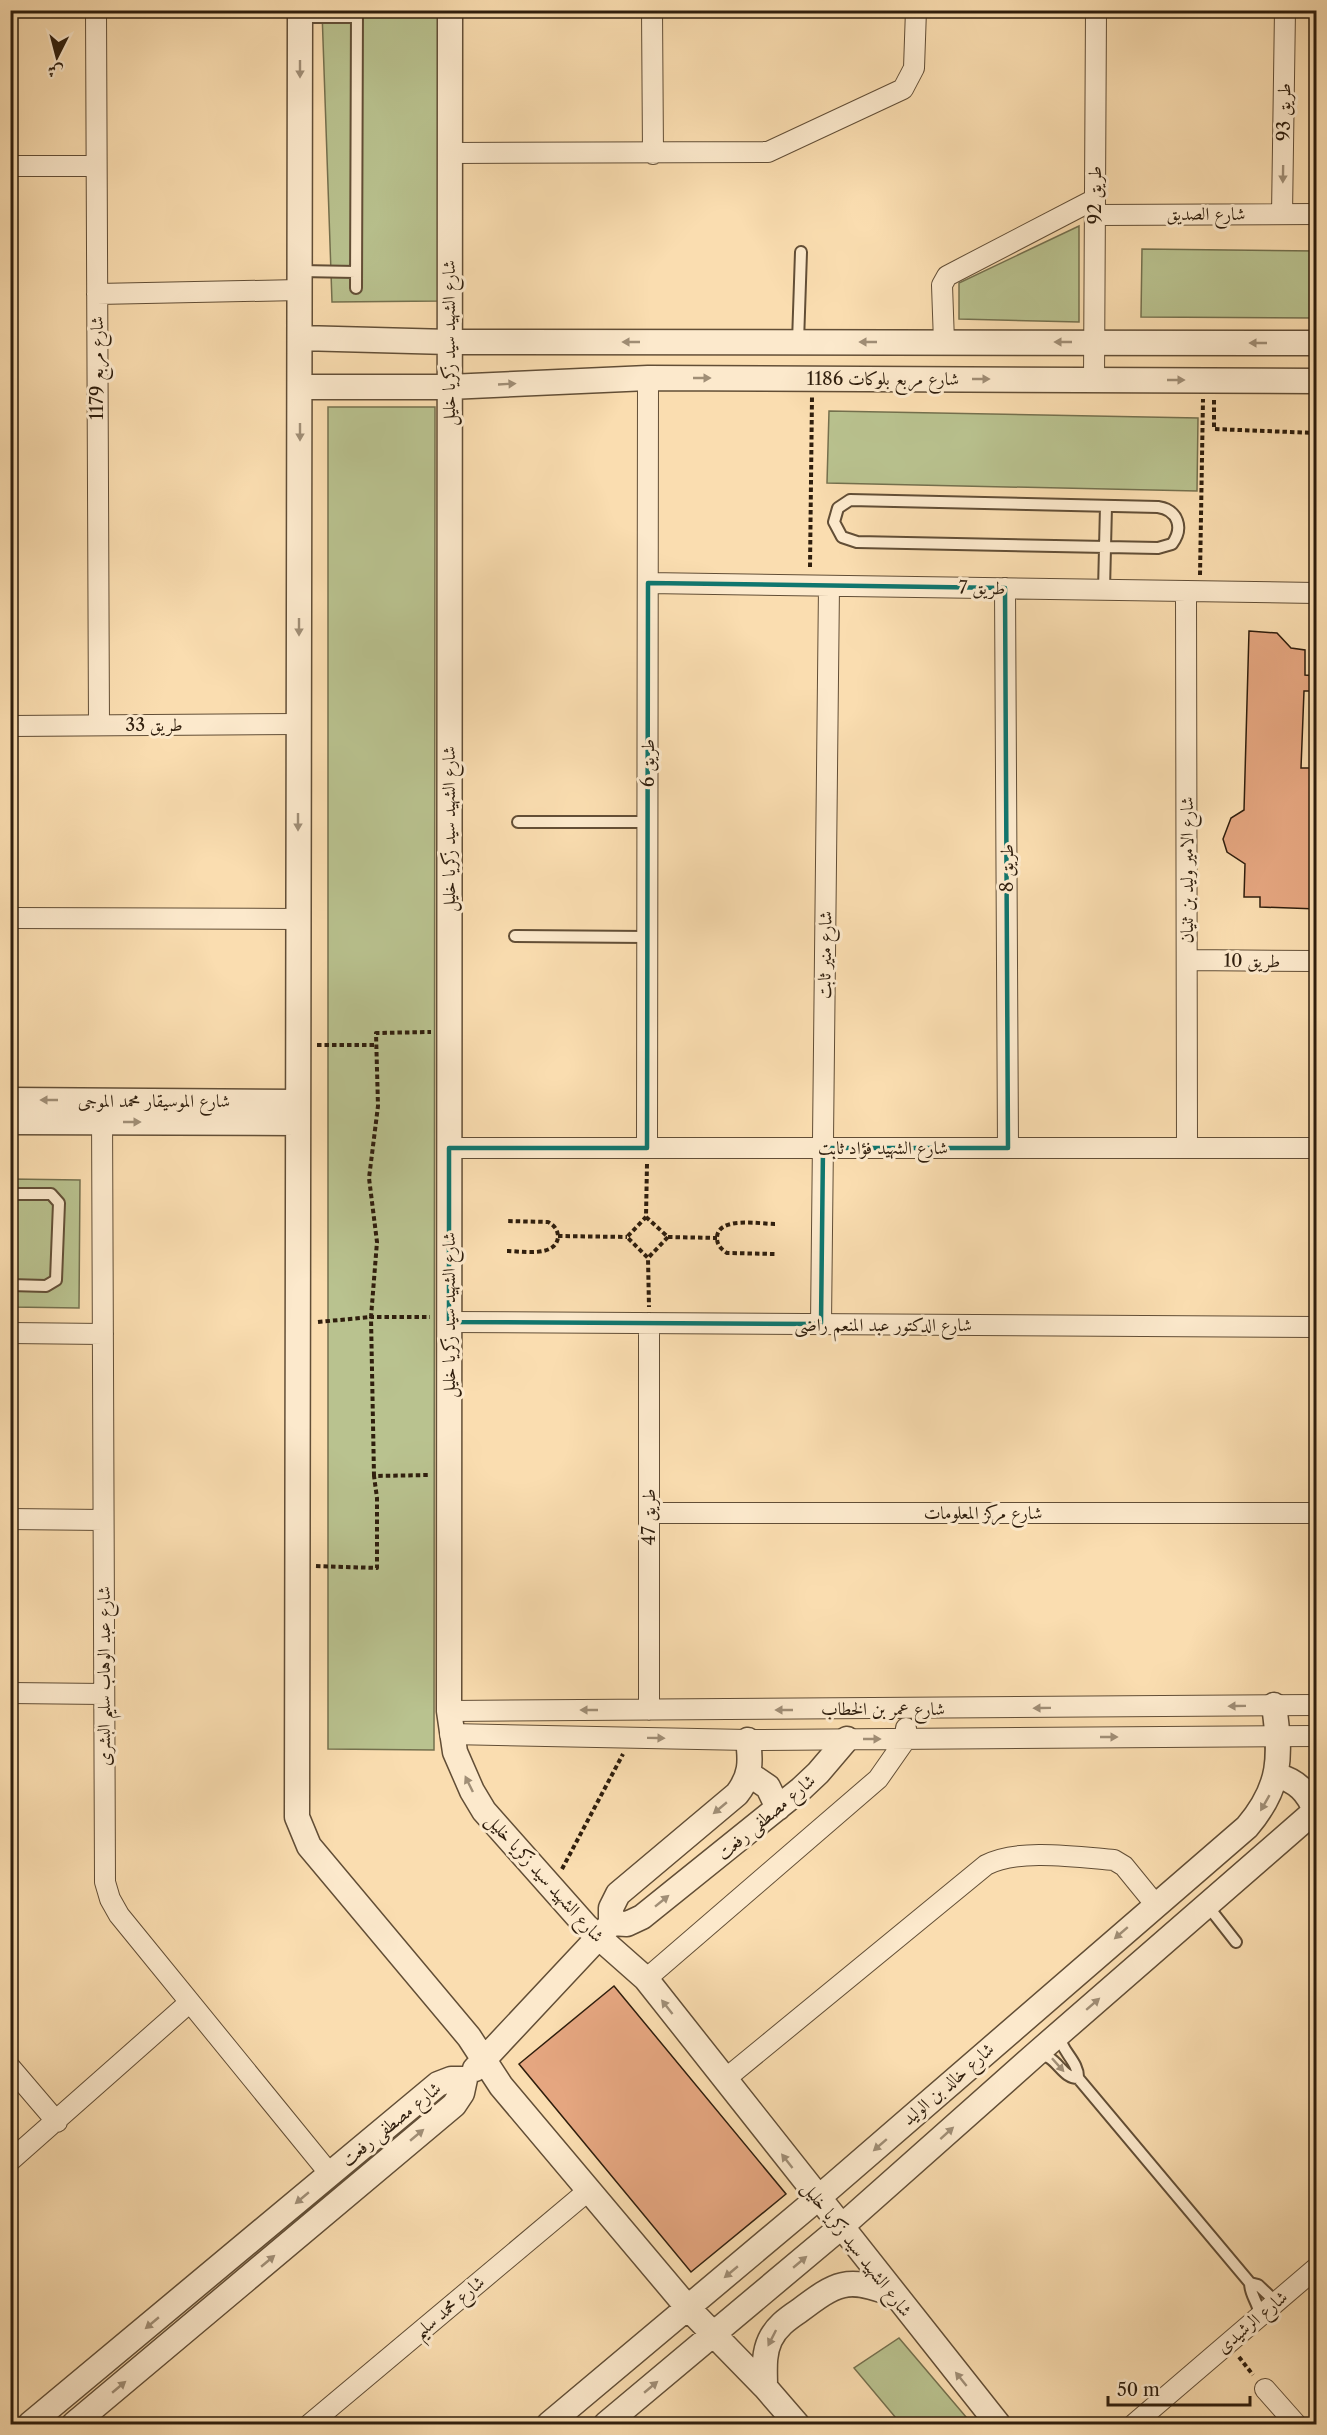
<svg xmlns="http://www.w3.org/2000/svg" width="1327" height="2435" font-family="'Libre Caslon Text',Amiri,serif">
<style>
.green{fill:#b9c28f;stroke:#74704e;stroke-width:1.5}
.building{fill:#e5a680;stroke:#2f1e0d;stroke-width:1.5}
.lines{fill:none;stroke-linecap:round;stroke-linejoin:round}
.service-casing{stroke:#624e36;stroke-width:14}
.minor-casing{stroke:#624e36;stroke-width:22}
.tertiary-casing{stroke:#624e36;stroke-width:27}
.path{stroke:#2f1e0d;stroke-width:4;stroke-dasharray:4.5 3;stroke-linecap:butt}
.service{stroke:#fce9cc;stroke-width:10}
.minor{stroke:#fce9cc;stroke-width:20}
.tertiary{stroke:#fce9cc;stroke-width:24}
.oneway{fill:#a08e76}
.marked{fill:none;stroke:#0f766e;stroke-width:4.5;stroke-linejoin:round}
.labels{text-anchor:middle;dominant-baseline:central;stroke-width:6;stroke-linejoin:round;paint-order:stroke}
.street-label{font-size:18px;fill:#2f1e0d;stroke:#fce9cc}
</style>
<rect width="100%" height="100%" fill="#faddb0"/>
<filter id="stains"><feTurbulence type="fractalNoise" baseFrequency=".00333" numOctaves="4"/><feColorMatrix values="0 0 0 0 .2 0 0 0 0 .09 0 0 0 0 .02 0 0 0 .5 -.17"/></filter>
<radialGradient id="worn" r=".72"><stop offset=".6" stop-color="#630" stop-opacity="0"/><stop offset="1" stop-color="#630" stop-opacity=".3"/></radialGradient>
<path class="green" d="M 322,11 L 447,11 L 440,301 L 332,302 Z
M 1079,226 L 1079,322 L 959,319 L 959,283 Z
M 1142,249 L 1316,251 L 1316,318 L 1141,317 Z
M 328,407 L 435,407 L 434,1750 L 328,1749 Z
M 829,411 L 1198,418 L 1197,491 L 827,483 Z
M 11,1179 L 80,1180 L 79,1308 L 11,1307 Z
M 899,2338 L 972,2424 L 901,2424 L 854,2368 Z"/>
<path class="building" d="M 1249,631 L 1277,633 L 1291,648 L 1305,650 L 1305,675 L 1317,676 L 1317,691 L 1304,691 L 1301,768 L 1317,768 L 1317,909 L 1260,907 L 1260,897 L 1244,897 L 1245,864 L 1227,852 L 1223,839 L 1231,818 L 1244,810 Z
M 614,1986 L 786,2194 L 691,2272 L 519,2064 Z"/>
<g class="lines">
<defs>
<path id="service" d="M 300,17 L 357,17
M 300,271 L 356,272
M 356,288 L 357,10
M 798,342 L 801,252
M 850,500 L 1158,507 C 1178,510 1184,528 1172,544 L 1158,548 L 857,542 L 842,537 L 834,522 L 838,508 Z
M 1104,590 L 1106,506
M 518,822 L 648,822
M 515,936 L 647,937
M 10,1194 L 51,1194 L 59,1203 L 56,1280 L 46,1286 L 10,1285
M 1207,1905 L 1236,1942
M 1059,2035 C 1061,2051 1079,2062 1078,2078 L 1250,2283 L 1258,2285 L 1276,2302
M 1037,2053 C 1058,2056 1061,2078 1078,2078
M 1250,2283 C 1250,2296 1259,2303 1260,2316"/>
<path id="minor" d="M 96,10 L 99,725
M 652,10 L 653,154
M 450,153 L 768,152 L 903,89 L 914,68 L 916,10
M 10,166 L 96,166
M 1282,214 L 1285,10
M 1095,215 L 1316,214
M 97,294 L 299,290
M 944,342 L 942,285 L 947,276 L 1095,199
M 1094,380 L 1096,10
M 648,583 L 1316,593
M 1005,588 L 1008,1148
M 1186,591 L 1187,1148
M 10,726 L 298,724
M 10,918 L 298,919
M 1187,960 L 1316,961
M 102,1110 L 105,1882 L 110,1899 L 119,1915 L 330,2174
M 449,1148 L 1316,1148
M 647,1148 L 648,378
M 449,1322 L 1316,1327
M 821,1324 L 829,586
M 10,1333 L 103,1334
M 649,1513 L 1316,1513
M 10,1519 L 103,1520
M 10,1693 L 104,1694
M 649,1710 L 649,1323
M 449,1711 L 1316,1705
M 450,1734 L 748,1740 L 1316,1736
M 646,1979 L 878,1779 L 906,1739 L 906,1728
M 10,2067 L 57,2122
M 724,2080 L 986,1865 C 1018,1848 1078,1857 1114,1860 L 1124,1866 L 1155,1904
M 10,2161 L 190,2002
M 1265,2389 L 1296,2424
M 310,2424 L 589,2190
M 1134,2424 L 1316,2268"/>
<path id="tertiary" d="M 300,10 L 297,1817 L 309,1846 L 469,2037 L 501,2086 L 688,2308 L 765,2387 L 797,2424
M 450,10 L 449,1711 L 455,1752 L 472,1791 L 484,1811 L 586,1926 L 646,1979 L 998,2424
M 300,338 L 449,342 L 1316,343
M 300,387 L 449,387 L 648,378 L 1316,381
M 10,1100 L 297,1102
M 10,1122 L 297,1123
M 749,1774 L 768,1787 L 778,1808
M 1276,1775 C 1297,1781 1308,1792 1315,1811
M 611,1923 L 627,1924 L 642,1917 L 801,1789 L 818,1773 L 847,1739
M 611,1923 L 611,1908 L 618,1894 L 737,1794 C 751,1776 751,1762 748,1740
M 475,2069 L 609,1926
M 765,2387 C 765,2371 763,2355 770,2340 C 776,2327 787,2319 799,2311 C 836,2283 847,2276 892,2294
M 30,2424 L 438,2084 L 451,2079 L 465,2079
M 74,2424 L 454,2105 L 462,2093 L 465,2079
M 549,2424 L 817,2199 L 1247,1827 C 1282,1786 1281,1756 1274,1705
M 606,2424 L 841,2227 L 1037,2053 L 1316,1810"/>
</defs>
<use href="#service" class="service-casing"/>
<use href="#minor" class="minor-casing"/>
<use href="#tertiary" class="tertiary-casing"/>
<path class="path" d="M 1214,400 L 1214,429 L 1316,433
M 810,567 L 812,397
M 1200,575 L 1203,399
M 317,1045 L 376,1045
M 647,1164 L 646,1217 L 627,1237 L 648,1258 L 649,1307
M 646,1217 L 668,1237 L 648,1258
M 775,1224 C 760,1224 717,1216 717,1238 C 717,1245 721,1249 727,1253 L 775,1254
M 558,1236 L 627,1237
M 668,1237 L 717,1238
M 507,1251 C 521,1251 556,1258 558,1237 C 558,1230 554,1225 548,1222 L 507,1221
M 318,1322 L 371,1317 L 377,1242 L 369,1178 L 378,1106 L 376,1033 L 431,1032
M 374,1476 L 371,1317 L 430,1317
M 316,1566 L 377,1568 L 377,1498 L 374,1476 L 430,1475
M 562,1869 L 623,1754
M 1239,2357 L 1253,2375"/>
<use href="#service" class="service"/>
<use href="#minor" class="minor"/>
<use href="#tertiary" class="tertiary"/>
</g>
<defs><path id="oneway-solid" d="M-6-.8H1V-3.2L6.5 0L1 3.2V.8H-6Z" transform="scale(1.5)"/></defs>
<g class="oneway">
<use href="#oneway-solid" transform="translate(300 69) rotate(90)"/>
<use href="#oneway-solid" transform="translate(1283 174) rotate(91)"/>
<use href="#oneway-solid" transform="translate(631 342) rotate(-180)"/>
<use href="#oneway-solid" transform="translate(868 342) rotate(-180)"/>
<use href="#oneway-solid" transform="translate(1063 342) rotate(-180)"/>
<use href="#oneway-solid" transform="translate(1258 343) rotate(-180)"/>
<use href="#oneway-solid" transform="translate(702 378)"/>
<use href="#oneway-solid" transform="translate(981 379)"/>
<use href="#oneway-solid" transform="translate(1176 380)"/>
<use href="#oneway-solid" transform="translate(507 384) rotate(-3)"/>
<use href="#oneway-solid" transform="translate(300 432) rotate(90)"/>
<use href="#oneway-solid" transform="translate(299 627) rotate(90)"/>
<use href="#oneway-solid" transform="translate(298 822) rotate(90)"/>
<use href="#oneway-solid" transform="translate(49 1100) rotate(-180)"/>
<use href="#oneway-solid" transform="translate(132 1122)"/>
<use href="#oneway-solid" transform="translate(1237 1706) rotate(179)"/>
<use href="#oneway-solid" transform="translate(1042 1708) rotate(179)"/>
<use href="#oneway-solid" transform="translate(589 1710) rotate(180)"/>
<use href="#oneway-solid" transform="translate(784 1710) rotate(180)"/>
<use href="#oneway-solid" transform="translate(1109 1737)"/>
<use href="#oneway-solid" transform="translate(656 1738) rotate(1)"/>
<use href="#oneway-solid" transform="translate(872 1739)"/>
<use href="#oneway-solid" transform="translate(469 1784) rotate(-116)"/>
<use href="#oneway-solid" transform="translate(1265 1803) rotate(120)"/>
<use href="#oneway-solid" transform="translate(720 1808) rotate(140)"/>
<use href="#oneway-solid" transform="translate(662 1901) rotate(-39)"/>
<use href="#oneway-solid" transform="translate(1121 1933) rotate(139)"/>
<use href="#oneway-solid" transform="translate(1093 2004) rotate(-41)"/>
<use href="#oneway-solid" transform="translate(667 2007) rotate(-128)"/>
<use href="#oneway-solid" transform="translate(1058 2065) rotate(48)"/>
<use href="#oneway-solid" transform="translate(947 2133) rotate(-42)"/>
<use href="#oneway-solid" transform="translate(417 2135) rotate(-40)"/>
<use href="#oneway-solid" transform="translate(880 2145) rotate(139)"/>
<use href="#oneway-solid" transform="translate(787 2161) rotate(-128)"/>
<use href="#oneway-solid" transform="translate(302 2198) rotate(140)"/>
<use href="#oneway-solid" transform="translate(268 2261) rotate(-40)"/>
<use href="#oneway-solid" transform="translate(800 2262) rotate(-40)"/>
<use href="#oneway-solid" transform="translate(731 2272) rotate(140)"/>
<use href="#oneway-solid" transform="translate(152 2323) rotate(140)"/>
<use href="#oneway-solid" transform="translate(772 2338) rotate(117)"/>
<use href="#oneway-solid" transform="translate(961 2379) rotate(-129)"/>
<use href="#oneway-solid" transform="translate(119 2387) rotate(-40)"/>
<use href="#oneway-solid" transform="translate(651 2387) rotate(-40)"/>
</g>
<path class="marked" d="M 648,583 L 1005,588 L 1008,1148 L 823,1148 L 821,1324 L 449,1322 L 449,1148 L 647,1148 Z"/>
<g class="labels">
<g class="street-label">
<text transform="translate(1284 112) rotate(-89)">طريق 93</text>
<text transform="translate(1095 195) rotate(-90)">طريق 92</text>
<text x="1206" y="214">شارع الصديق</text>
<text transform="translate(449 343) rotate(-90)">شارع الشهيد سيد زكريا خليل</text>
<text transform="translate(97 368) rotate(-90)">شارع مربع 1179</text>
<text x="883" y="379">شارع مربع بلوكات 1186</text>
<text transform="translate(982 588) rotate(1)">طريق 7</text>
<text x="154" y="725">طريق 33</text>
<text transform="translate(648 763) rotate(-90)">طريق 6</text>
<text transform="translate(449 829) rotate(-90)">شارع الشهيد سيد زكريا خليل</text>
<text transform="translate(1007 868) rotate(-90)">طريق 8</text>
<text transform="translate(1187 870) rotate(-90)">شارع الامير وليد بن ثنيان</text>
<text transform="translate(825 955) rotate(-89)">شارع منير ثابت</text>
<text transform="translate(1252 961) rotate(1)">طريق 10</text>
<text x="154" y="1101">شارع الموسيقار محمد الموجى</text>
<text x="883" y="1148">شارع الشهيد فؤاد ثابت</text>
<text transform="translate(449 1315) rotate(-90)">شارع الشهيد سيد زكريا خليل</text>
<text x="883" y="1325">شارع الدكتور عبد المنعم راضى</text>
<text x="983" y="1513">شارع مركز المعلومات</text>
<text transform="translate(649 1517) rotate(-90)">طريق 47</text>
<text transform="translate(104 1676) rotate(-90)">شارع عبد الوهاب سليم البشرى</text>
<text x="883" y="1709">شارع عمر بن الخطاب</text>
<text transform="translate(766 1817) rotate(-40)">شارع مصطفى رفعت</text>
<text transform="translate(545 1878) rotate(48)">شارع الشهيد سيد زكريا خليل</text>
<text transform="translate(948 2084) rotate(-41)">شارع خالد بن الوليد</text>
<text transform="translate(391 2124) rotate(-39)">شارع مصطفى رفعت</text>
<text transform="translate(857 2249) rotate(52)">شارع الشهيد سيد زكريا خليل</text>
<text transform="translate(449 2307) rotate(-40)">شارع محمد سليم</text>
<text transform="translate(1252 2322) rotate(-40)">شارع الرشيدى</text>
</g>
</g>
<rect width="1327" height="2435" fill="none" stroke="#faddb0" stroke-width="36"/>
<rect x="12" y="12" width="1303" height="2411" fill="none" stroke="#2f1e0d" stroke-width="3"/>
<rect x="18" y="18" width="1291" height="2399" fill="none" stroke="#2f1e0d" stroke-width="1.5"/>
<g transform="translate(57 57) rotate(186)" stroke="#fce9cc" stroke-width="4.5" paint-order="stroke">
<path d="M0-4.5L10 22L0 15L-10 22Z" fill="#2f1e0d"/>
<text y="-9" font-size="16" font-weight="bold" text-anchor="middle" fill="#2f1e0d">ش</text>
</g>
<path d="M1108 2396v9h142v-9" fill="none" stroke="#2f1e0d" stroke-width="3"/>
<text x="1117" y="2396" font-size="18" fill="#2f1e0d" stroke="#fce9cc" stroke-width="4.5" paint-order="stroke">50 m</text>
<rect width="100%" height="100%" filter="url(#stains)"/>
<rect width="100%" height="100%" fill="url(#worn)"/>
</svg>
